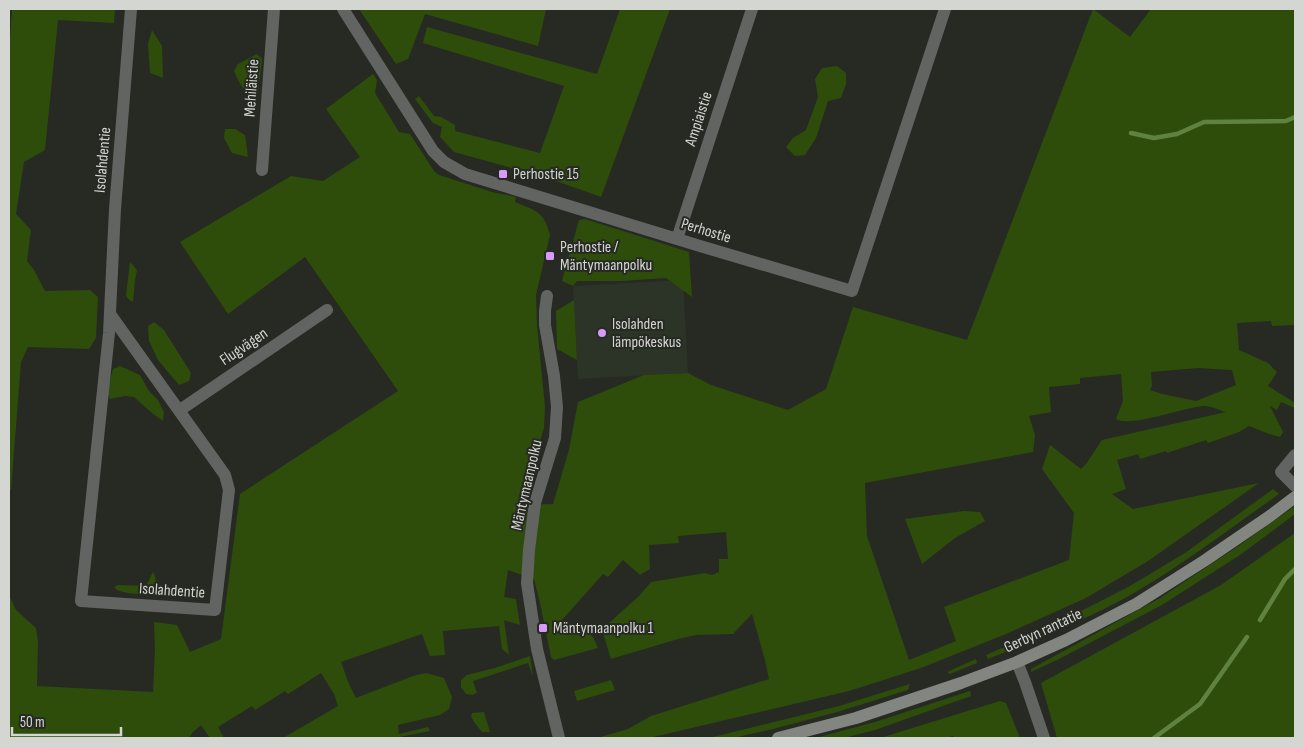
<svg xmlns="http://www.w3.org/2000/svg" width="1304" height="747" font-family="'Sofia Sans Condensed',sans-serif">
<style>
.built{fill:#2c3327}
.green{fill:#2e4d0b;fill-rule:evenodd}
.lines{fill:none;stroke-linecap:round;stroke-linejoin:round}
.stream{stroke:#5f8240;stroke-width:4.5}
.street{stroke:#626461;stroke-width:12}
.secondary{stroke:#828580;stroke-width:12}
.poi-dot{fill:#d69bf9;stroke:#262a23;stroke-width:2}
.labels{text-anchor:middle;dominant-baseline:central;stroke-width:4;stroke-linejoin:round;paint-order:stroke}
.street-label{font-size:16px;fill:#d4d6d2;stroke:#262a23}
.poi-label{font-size:16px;fill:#d4d6d2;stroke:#262a23;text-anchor:start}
</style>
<rect width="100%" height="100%" fill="#262a23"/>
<path class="built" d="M 683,280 L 688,373 L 578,379 L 573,286 Z"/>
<path class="green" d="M 12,9 L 115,9 L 114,23 L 58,20 L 45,150 L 24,162 L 16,214 L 31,230 L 27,261 L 34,270 L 45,291 L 90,290 L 98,297 L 96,338 L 89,349 L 28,347 L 21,362 L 11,490 L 9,490 L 9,55 Z
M 359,9 L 546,9 L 538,46 L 425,14 L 408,59 L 396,64 Z
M 620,9 L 670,9 L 601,197 L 548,178 L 454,152 L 440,137 L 442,127 L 433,123 L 415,99 L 419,96 L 434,116 L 441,117 L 455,125 L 455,131 L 540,153 L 564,86 L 423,43 L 427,27 L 597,74 Z
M 1093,9 L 1130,37 L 1151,9 L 1295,9 L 1295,325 L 1272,326 L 1271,321 L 1237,323 L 1239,350 L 1268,363 L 1277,372 L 1268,386 L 1295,403 L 1295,408 L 1281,402 L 1277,410 L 1270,406 L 1283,432 L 1280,437 L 1269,434 L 1249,426 L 1239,432 L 1208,443 L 1206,440 L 1167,453 L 1166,451 L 1140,459 L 1138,454 L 1117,460 L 1126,489 L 1112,494 L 1133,509 L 1259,483 L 1148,561 L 1086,598 L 1006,634 L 921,668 L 849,691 L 649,738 L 597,738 L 628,729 L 651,716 L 769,679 L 765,660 L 752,614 L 733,634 L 696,635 L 678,639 L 611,659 L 603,633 L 609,623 L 639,596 L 651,582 L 705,573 L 712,575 L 719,572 L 719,559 L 728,559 L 726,532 L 678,536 L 679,543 L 649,545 L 650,569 L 640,575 L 623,560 L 608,577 L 603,574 L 562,620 L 580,636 L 585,630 L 593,637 L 598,648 L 554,660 L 551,657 L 540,603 L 534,579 L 508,570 L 504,597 L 516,599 L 520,625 L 504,620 L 509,655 L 502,649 L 499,626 L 443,631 L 445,655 L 430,656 L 422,634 L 341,662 L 349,684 L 356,698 L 413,676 L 426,673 L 444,678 L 452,697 L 449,709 L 440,715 L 398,725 L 399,734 L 428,727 L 430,731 L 394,738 L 283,738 L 338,706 L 334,694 L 321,673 L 288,694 L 285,691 L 255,710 L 252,706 L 218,727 L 224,738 L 210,738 L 201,725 L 192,733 L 189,738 L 9,738 L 9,595 L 16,610 L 36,628 L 38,641 L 37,686 L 153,692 L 155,649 L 154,622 L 177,625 L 190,652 L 221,639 L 240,494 L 398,391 L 305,257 L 228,314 L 180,242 L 291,176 L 323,181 L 360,157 L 326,109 L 373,74 L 377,80 L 375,93 L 399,132 L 410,134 L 434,171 L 439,175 L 492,192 L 516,197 L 515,202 C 536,211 544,211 550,235 L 536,295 L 537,325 L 545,407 L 544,428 L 521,505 L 553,504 L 569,450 L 578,402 L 644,375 L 688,373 L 711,385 L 788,410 L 826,389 L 853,307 L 967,340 ZM 1198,368 L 1232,370 L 1236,385 L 1196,401 L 1162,394 L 1150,390 L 1152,386 L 1151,372 ZM 1121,374 L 1123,401 L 1116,419 C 1131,428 1184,407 1204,406 C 1211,406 1219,410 1226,412 L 1102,440 L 1086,464 L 1081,469 L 1050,445 L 1042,469 L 1074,513 L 1069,560 L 944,607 L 956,641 L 909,660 L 867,536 L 865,483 L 1033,452 L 1035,435 L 1029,416 L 1051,412 L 1049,387 L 1080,384 L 1080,378 Z
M 152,30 L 162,46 L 163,78 L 150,73 L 148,44 Z
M 257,54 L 262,59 L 257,101 C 246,94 239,84 234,71 L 238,64 Z
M 837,66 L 846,73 L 846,84 L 841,98 L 828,101 L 816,138 L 805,155 L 795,156 L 786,147 L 793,138 L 806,130 L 818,97 L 815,79 L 822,68 Z
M 225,129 L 235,129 L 245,135 L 248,157 L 232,153 L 224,138 Z
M 585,219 L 689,252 L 692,297 L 666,278 L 621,281 L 577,281 L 573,286 L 562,281 L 579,220 Z
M 130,262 L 137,270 L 135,280 L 133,302 L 128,299 L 126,295 Z
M 574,300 L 577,360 L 557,349 L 556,311 Z
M 154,322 L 164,330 L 191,373 L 189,381 L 179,385 L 158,360 L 149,341 L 148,326 Z
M 120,366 L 140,375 L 149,391 L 158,400 L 164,412 L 163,421 L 152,413 L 134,397 L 125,396 L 110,399 L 107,393 L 113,369 Z
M 1273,489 L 1279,494 C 1231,528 1185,563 1134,593 C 1088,619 1038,639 988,659 L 986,655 L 1054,625 L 1130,586 L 1185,553 Z
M 1295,506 L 1295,514 L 1240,555 L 1162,605 L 1059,659 L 1031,672 L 1031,669 L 1160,598 L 1237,547 Z
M 964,511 L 980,512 L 985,521 L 955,538 L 922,564 L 905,519 Z
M 1295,533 L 1295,738 L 1057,738 L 1041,683 L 1221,585 Z
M 153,572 L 155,576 L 157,589 C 154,590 152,592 149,593 C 141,595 119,594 114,587 L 118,585 L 146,586 Z
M 530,656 L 533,677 L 528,663 L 473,681 L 477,693 L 472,695 L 466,694 L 461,687 L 461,680 L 467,675 L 495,668 Z
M 976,659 L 977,663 L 950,674 L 947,672 Z
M 611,680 L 615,690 L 577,701 L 574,691 Z
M 910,684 L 908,690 L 837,712 L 773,729 L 733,738 L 709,738 L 839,706 Z
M 970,691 L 971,696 L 875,730 L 844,738 L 815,738 L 875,722 Z
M 1000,701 L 1006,703 L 1020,738 L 954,738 L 953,736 L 945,738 L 880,738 Z
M 484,712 L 490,732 L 482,732 L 474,722 L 471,716 L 472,713 Z"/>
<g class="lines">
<path class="stream" d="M 1131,133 L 1154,138 L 1177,134 L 1204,122 L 1286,121 L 1295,117
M 1260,620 L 1285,579 L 1295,569
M 1154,738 L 1200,704 L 1247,637"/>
<path class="street" d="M 343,9 L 433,151 L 444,162 L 465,174 L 700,246 L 852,291 L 945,9
M 262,170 L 274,9
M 677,239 L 752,9
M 547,296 L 545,311 L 545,325 L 554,376 L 557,407 L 555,438 L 535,503 L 529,550 L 527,583 L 537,649 L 559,738
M 110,314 L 225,475 L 229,490 L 215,610 L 81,601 L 109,333 L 115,209 L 131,9
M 180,410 L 327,310
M 1295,455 L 1281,472 L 1295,486
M 1017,662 L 1025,682 L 1044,738"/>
<path class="secondary" d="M 778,738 L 856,718 L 961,683 L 1017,662 L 1066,640 L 1136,604 L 1204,561 L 1270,516 L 1295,497"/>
</g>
<g class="poi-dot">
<rect x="498" y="169" width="10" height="10" rx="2.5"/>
<rect x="545" y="251" width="10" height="10" rx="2.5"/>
<circle cx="602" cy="333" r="5"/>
<rect x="538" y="623" width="10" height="10" rx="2.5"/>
</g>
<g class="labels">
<g class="street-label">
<text transform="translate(252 88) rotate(-86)">Mehiläistie</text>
<text transform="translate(699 119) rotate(-72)">Ampiaistie</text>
<text transform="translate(103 160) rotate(-85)">Isolahdentie</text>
<text transform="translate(706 231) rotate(17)">Perhostie</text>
<text transform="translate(244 347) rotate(-34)">Flugvägen</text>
<text transform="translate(527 485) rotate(-77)">Mäntymaanpolku</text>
<text transform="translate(172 591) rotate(4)">Isolahdentie</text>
<text transform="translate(1043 631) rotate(-25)">Gerbyn rantatie</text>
</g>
<g class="poi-label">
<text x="513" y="174">Perhostie 15</text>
<text x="560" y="247">Perhostie /<tspan x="560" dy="18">Mäntymaanpolku</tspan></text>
<text x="612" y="324">Isolahden<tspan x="612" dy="18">lämpökeskus</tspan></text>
<text x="553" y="628">Mäntymaanpolku 1</text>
</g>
</g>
<rect width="1304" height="747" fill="none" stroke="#d4d6d2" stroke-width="20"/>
<path d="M12 727v8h109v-8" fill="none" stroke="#d4d6d2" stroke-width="2.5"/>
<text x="20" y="727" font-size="15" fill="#d4d6d2" stroke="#262a23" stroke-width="4" paint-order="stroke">50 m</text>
</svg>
